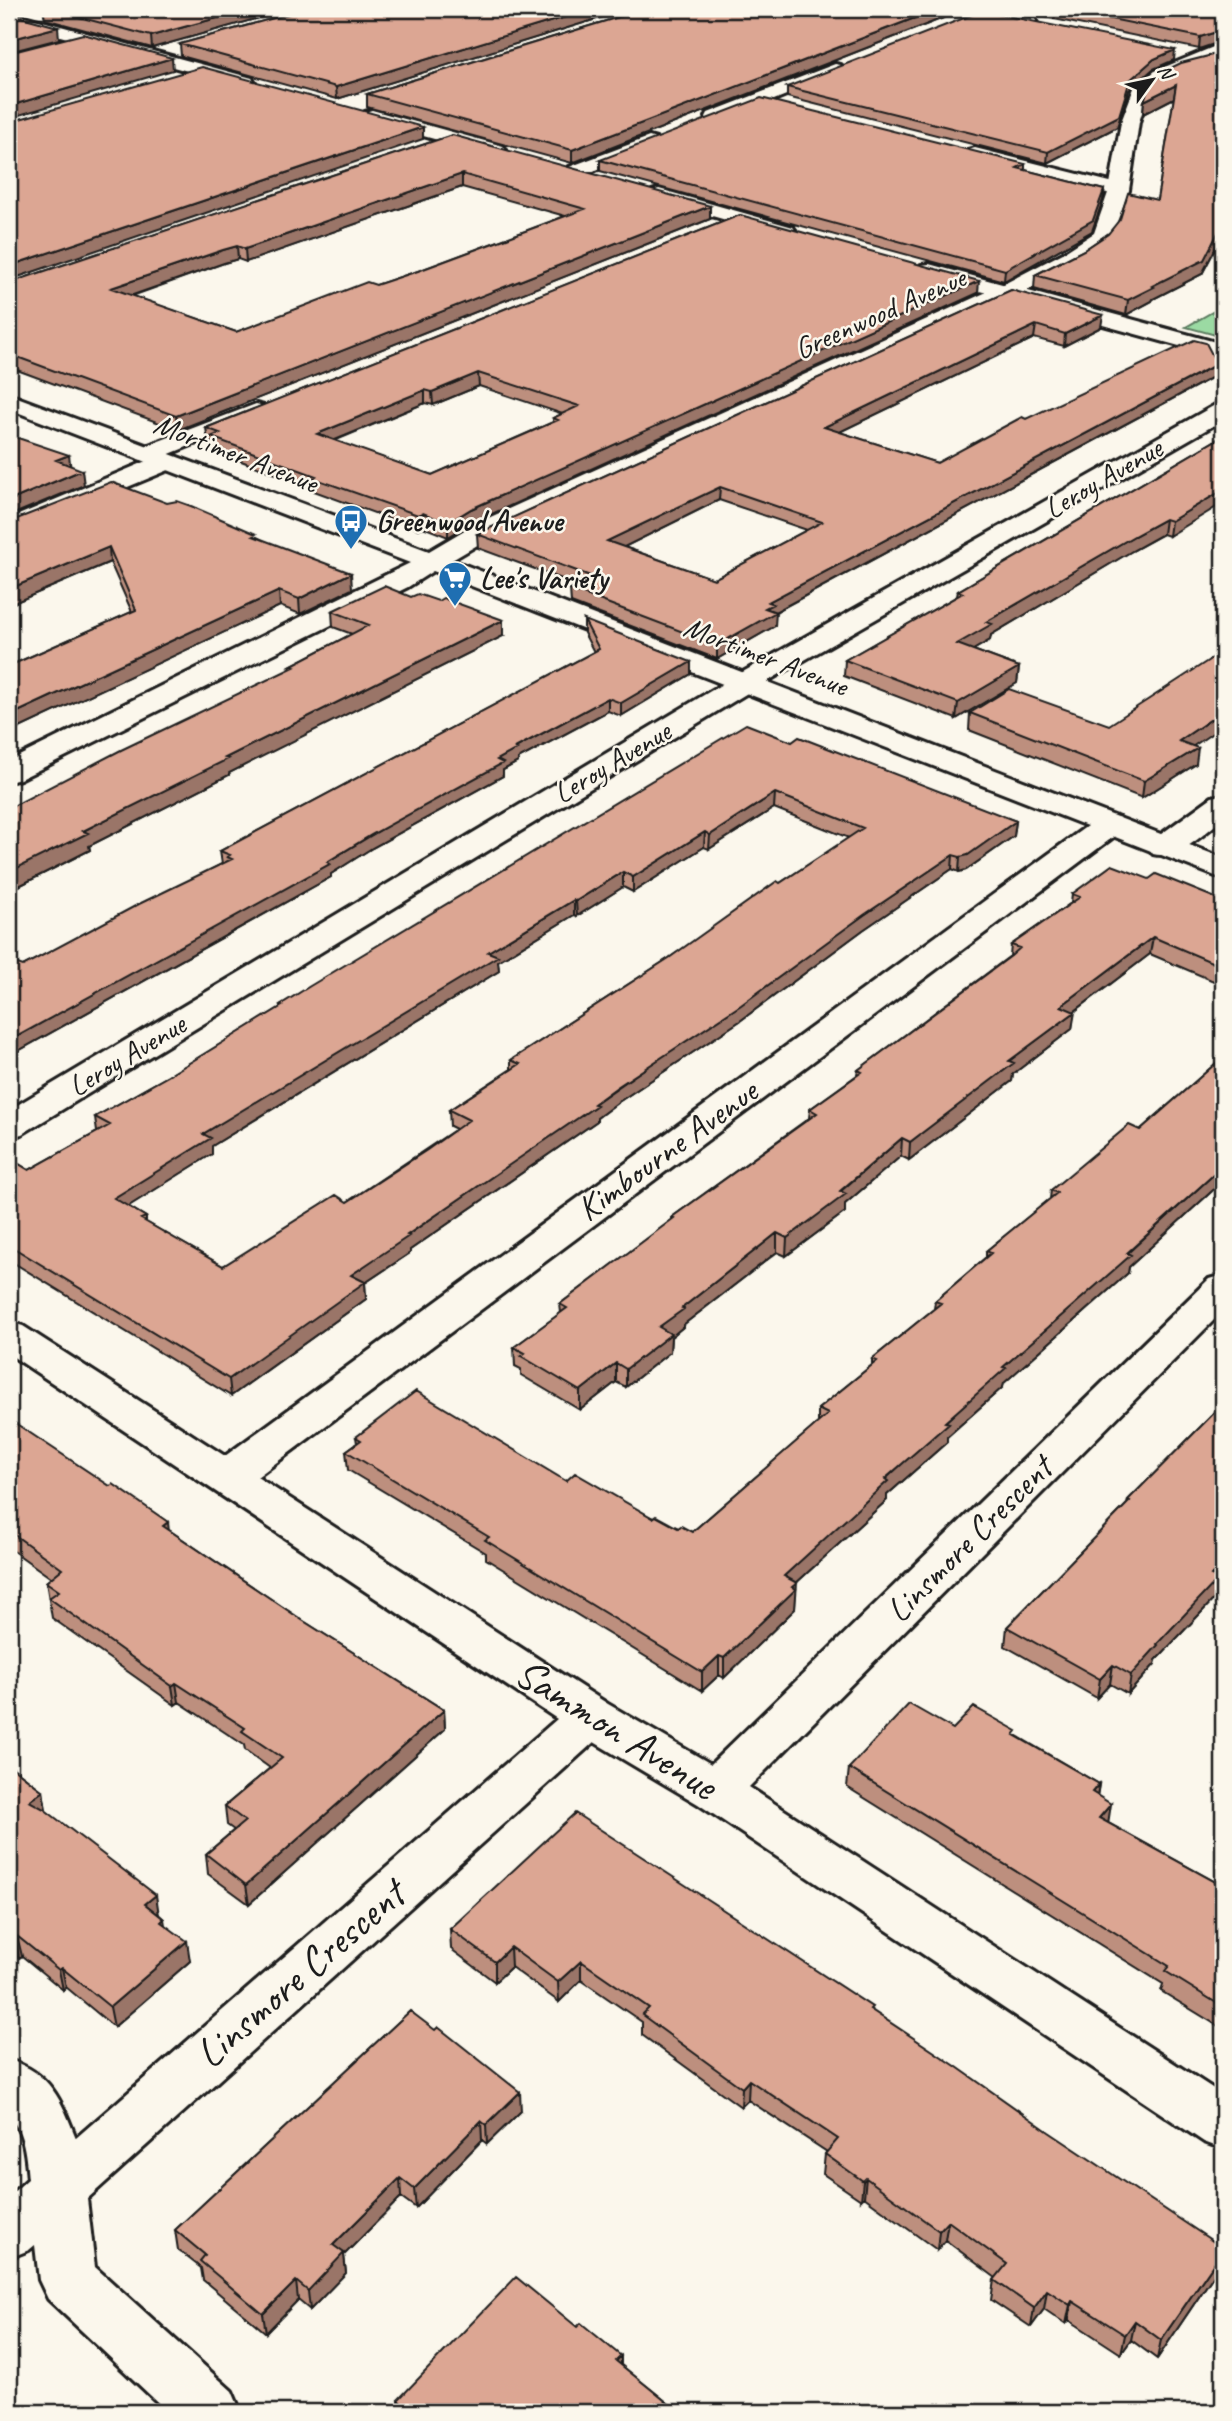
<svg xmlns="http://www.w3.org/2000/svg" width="1232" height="2421" font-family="Caveat,sans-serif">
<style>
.green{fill:#9bdaa3;stroke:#5c7b60;stroke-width:2}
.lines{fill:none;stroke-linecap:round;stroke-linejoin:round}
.minor-casing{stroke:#1c1c1c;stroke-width:6}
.tertiary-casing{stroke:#1c1c1c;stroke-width:6}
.minor{fill:#fbf7ec;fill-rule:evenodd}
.tertiary{fill:#fbf7ec;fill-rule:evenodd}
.wall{fill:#bd8f7e;stroke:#1c1c1c;stroke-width:2;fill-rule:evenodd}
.shaded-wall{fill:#9a7467;stroke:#1c1c1c;stroke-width:2}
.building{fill:#dca693;stroke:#1c1c1c;stroke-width:2;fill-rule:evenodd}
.labels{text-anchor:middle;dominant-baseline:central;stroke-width:5;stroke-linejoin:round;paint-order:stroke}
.far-street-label{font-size:30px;fill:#1c1c1c;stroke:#fbf7ec}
.far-poi-label{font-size:30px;font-weight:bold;fill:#1c1c1c;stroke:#fbf7ec;text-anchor:start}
.street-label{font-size:35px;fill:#1c1c1c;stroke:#fbf7ec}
.near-street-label{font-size:42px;fill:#1c1c1c;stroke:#fbf7ec}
</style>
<rect width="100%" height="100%" fill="#fbf7ec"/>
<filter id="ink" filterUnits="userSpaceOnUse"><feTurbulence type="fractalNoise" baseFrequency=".0143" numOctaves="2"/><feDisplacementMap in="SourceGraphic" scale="14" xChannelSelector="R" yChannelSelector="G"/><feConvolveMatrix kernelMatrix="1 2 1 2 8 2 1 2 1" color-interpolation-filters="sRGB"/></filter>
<g filter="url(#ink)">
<path class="green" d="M 1223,306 L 1223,337 L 1186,327 Z"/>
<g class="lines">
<defs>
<path id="minor" d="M 9,12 L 252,78 L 255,82 L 246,87 L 9,22 Z
M 835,64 L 841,65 L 844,69 L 841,73 L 722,121 L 708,121 L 706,117 L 708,113 Z
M 372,110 L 503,146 L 506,150 L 496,156 L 365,120 L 363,116 L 365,112 Z
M 649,137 L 656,139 L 659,143 L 656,147 L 583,175 L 576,177 L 566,171 L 569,167 Z
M 975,148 L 1126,186 L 1129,190 L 1126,194 L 1119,196 L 968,158 L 965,154 L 968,150 Z
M 659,189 L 793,227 L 796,231 L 793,235 L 786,237 L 652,199 L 649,195 L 652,191 Z
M 929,264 L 1223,344 L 1223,358 L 921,275 L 918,270 L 921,265 Z
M 1223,403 L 1223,420 L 754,689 L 22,1134 L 9,1137 L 9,1110 L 734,677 L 1215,405 Z
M 256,404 L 264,406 L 268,411 L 264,416 L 167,455 L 176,457 L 179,462 L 176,467 L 9,536 L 9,519 L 147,461 L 138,459 L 135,454 L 138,449 Z
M 1223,795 L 1223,819 C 1203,834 1179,860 1153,854 L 1148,847 L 1153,840 L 1212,797 Z
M 1109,816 L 1120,818 L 1125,825 L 1120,832 L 257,1477 L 608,1704 L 711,1764 L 1209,1279 L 1223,1275 L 1223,1311 L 749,1787 L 1223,2095 L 1223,2149 L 1204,2142 L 698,1804 L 594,1742 L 87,2199 L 95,2267 L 232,2391 L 241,2412 L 168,2412 L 48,2299 L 39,2280 L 35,2245 L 29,2250 L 9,2258 L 9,2196 L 28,2179 C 26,2159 25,2131 9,2117 L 9,2060 C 51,2073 61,2100 76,2138 L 557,1719 L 9,1354 L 9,1322 L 23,1326 L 225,1456 L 1098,818 Z"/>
<path id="tertiary" d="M 954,9 L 985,9 L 1035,19 L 1037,23 L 1029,28 L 956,13 Z
M 1223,43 L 1223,54 L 1167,79 L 1148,94 L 1139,122 L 1129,190 L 1110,240 L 1079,263 L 1016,296 L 491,537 L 452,560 L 1223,858 L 1223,879 L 433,571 L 408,587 L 20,779 L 9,782 L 9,761 L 410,563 L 9,409 L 9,394 L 429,551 L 473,525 L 1000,286 L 1063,253 L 1094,233 L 1109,190 L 1121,122 L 1134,88 L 1155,71 Z"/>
</defs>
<use href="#minor" class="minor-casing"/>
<use href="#tertiary" class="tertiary-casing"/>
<use href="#minor" class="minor"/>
<use href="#tertiary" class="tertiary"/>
</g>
<path class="wall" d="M 43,9 L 291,9 L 152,48 L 45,19 Z
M 307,9 L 629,9 L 337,99 L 181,56 L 180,44 Z
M 645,9 L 956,9 L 956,13 L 572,163 L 367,107 L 367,94 Z
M 1006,9 L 1223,9 L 1199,49 Z
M 1216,54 L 1223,234 L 1202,274 L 1153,299 L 1152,301 L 1126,315 L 1034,289 L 1035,275 L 1084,250 L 1157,200 L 1174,98 L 1143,114 L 1144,101 Z
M 1174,60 L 1153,69 L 1129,90 L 1117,127 L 1047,163 L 787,97 L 787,87 Z
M 452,135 L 710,219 L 178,430 L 9,367 L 9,283 ZM 462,187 L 565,216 L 418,271 L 236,332 L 132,296 L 224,263 L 238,259 L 246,262 Z
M 600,160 L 1025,164 L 1025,170 L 1104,190 L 1103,200 L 1092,231 L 1004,281 L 600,171 Z
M 740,215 L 978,293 L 472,523 L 448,537 L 423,527 L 418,529 L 314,491 L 313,488 L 212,450 L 212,443 L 208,441 L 206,428 ZM 479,386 L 563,414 L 553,418 L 553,422 L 432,475 L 334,441 L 425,403 L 433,405 Z
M 1011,290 L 1101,327 L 1064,346 L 1034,338 L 839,432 L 937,463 L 1026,419 L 1215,376 L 775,612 L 775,626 L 717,659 L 571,603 L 570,589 L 578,585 L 478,548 L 477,534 ZM 719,500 L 807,530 L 714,579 L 624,547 Z
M 1223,436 L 1169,536 L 1163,534 L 1132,551 L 991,635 L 990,640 L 973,650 L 1019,667 L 1017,683 L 956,719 L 844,676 L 845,660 L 957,596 L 958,591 Z
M 9,522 L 257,537 L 352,589 L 300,614 L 280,606 L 9,733 L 9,666 L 132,612 L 110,562 L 9,605 Z
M 332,611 L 503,636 L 229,773 L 229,775 L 89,846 L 90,850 L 9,891 L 291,669 L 290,666 L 352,634 L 333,627 Z
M 584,620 L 691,674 L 621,716 L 608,711 L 518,759 L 518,762 L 503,770 L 503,776 L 372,848 L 331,874 L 331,877 L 9,1056 L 9,969 L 23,966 L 222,864 L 220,851 L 594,652 L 584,633 Z
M 970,713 L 1109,725 L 1193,746 L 1196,764 L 1142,798 L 969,730 Z
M 792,742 L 1016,821 L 1014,836 L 966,870 L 959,872 L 952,869 L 863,930 L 740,1021 L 617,1103 L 597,1118 L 597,1121 L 410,1250 L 410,1253 L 365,1283 L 366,1299 L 231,1396 L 9,1260 L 9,1158 L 29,1170 L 97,1132 L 95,1117 L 168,1076 L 280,1008 L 280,1005 ZM 774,808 L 849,838 L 780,883 L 669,958 L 511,1060 L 511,1069 L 449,1110 L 450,1126 L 456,1129 L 347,1202 L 223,1266 L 146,1222 L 146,1217 L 128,1206 L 212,1154 L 212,1146 L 499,971 L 498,961 L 574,915 L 577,916 L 623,887 L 633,892 L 704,847 L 709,849 Z
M 1149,879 L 1223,901 L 1223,985 L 1150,954 L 1074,1012 L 1072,1029 L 1013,1074 L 1012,1081 L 909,1160 L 901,1156 L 845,1204 L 845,1212 L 786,1256 L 777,1252 L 683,1325 L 683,1327 L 671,1337 L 670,1352 L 626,1387 L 616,1382 L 580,1410 L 521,1375 L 521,1369 L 515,1366 L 514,1347 L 561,1313 L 560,1304 L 672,1220 L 672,1217 L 809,1118 L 810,1109 L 857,1075 L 858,1070 L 1010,956 L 1011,945 L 1071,903 L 1072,894 Z
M 1223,1057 L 1223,1181 L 1129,1267 L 1128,1273 L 1004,1383 L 1003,1387 L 947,1437 L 947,1442 L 887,1495 L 887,1500 L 796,1583 L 795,1609 L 724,1678 L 719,1675 L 702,1691 L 486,1559 L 486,1553 L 348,1470 L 346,1451 L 357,1443 L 356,1437 L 566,1481 L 653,1518 L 678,1528 L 692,1532 L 818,1423 L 818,1409 L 872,1365 L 872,1359 L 934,1309 L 935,1301 L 986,1257 L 986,1251 L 1050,1199 L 1051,1190 L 1140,1130 Z
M 1223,1404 L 1217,1584 L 1215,1598 L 1156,1660 L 1155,1664 L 1128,1694 L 1110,1684 L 1097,1698 L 1005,1646 L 1007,1627 L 1127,1504 L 1128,1500 Z
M 9,1419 L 169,1530 L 302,1620 L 444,1710 L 445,1729 L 249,1904 L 208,1874 L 206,1854 L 234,1830 L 227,1825 L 225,1806 L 270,1768 L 245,1750 L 244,1745 L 179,1702 L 175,1705 L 52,1618 L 46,1582 L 51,1578 L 9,1548 Z
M 953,1729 L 1017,1736 L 1099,1784 L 1097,1795 L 1108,1823 L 1223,1886 L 1223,2029 L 1161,1991 L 1163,1984 L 847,1787 L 849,1768 Z
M 9,1765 L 43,1791 L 46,1811 L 164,1919 L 165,1925 L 190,1961 L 114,2027 L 66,1987 L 63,1990 L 22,1956 L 19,1958 L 9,1950 Z
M 450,1929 L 872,2011 L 1219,2267 L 1157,2359 L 1131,2340 L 1121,2354 L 1069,2320 L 1066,2324 L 1044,2309 L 1031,2327 L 991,2300 L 994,2280 L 996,2278 L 945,2240 L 937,2250 L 864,2197 L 861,2200 L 823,2174 L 825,2154 L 827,2152 L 748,2100 L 741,2107 L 642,2035 L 642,2022 L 581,1980 L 559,2002 L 511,1967 L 495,1982 L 451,1949 Z
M 410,2011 L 521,2111 L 487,2144 L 482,2140 L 416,2208 L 401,2197 L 344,2255 L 346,2273 L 310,2310 L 298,2300 L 266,2333 L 203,2280 L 201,2268 L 178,2250 L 175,2230 Z
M 621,2365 L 679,2412 L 399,2412 L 398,2400 Z"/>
<path class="shaded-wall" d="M 250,9 L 291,9 L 152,48 L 151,36 Z
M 592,9 L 629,9 L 337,99 L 336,87 Z
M 938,9 L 956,9 L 956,13 L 572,163 L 572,150 Z
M 58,27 L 59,39 L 9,52 L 9,40 Z
M 1223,30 L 1223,41 L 1199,49 L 1200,37 Z
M 1175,50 L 1174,60 L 1153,69 L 1129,90 L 1117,127 L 1047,163 L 1048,152 L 1154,59 Z
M 172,58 L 173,70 L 9,118 L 9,106 Z
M 1176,85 L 1174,98 L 1143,114 L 1144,101 Z
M 423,127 L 423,139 L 9,280 L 9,266 Z
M 462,174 L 462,187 L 246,262 L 245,249 Z
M 1104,190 L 1103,200 L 1092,231 L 1004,281 L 1005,270 Z
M 710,206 L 710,219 L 178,430 L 176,416 Z
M 1223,223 L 1223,234 L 1202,274 L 1153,299 L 1152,301 L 1126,315 L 1128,300 L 1152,286 Z
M 237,246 L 238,259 L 224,263 L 113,302 L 111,288 L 223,250 Z
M 979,281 L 978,293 L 472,523 L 448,537 L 448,523 L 471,509 Z
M 1103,315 L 1101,327 L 1064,346 L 1065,334 Z
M 1036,325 L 1034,338 L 823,440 L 824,427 Z
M 1217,364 L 1215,376 L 773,613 L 776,612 L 775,626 L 717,659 L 717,645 L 765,608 L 768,602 Z
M 478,373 L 479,386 L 433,405 L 432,392 Z
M 425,390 L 425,403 L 318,447 L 317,434 Z
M 69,455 L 71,470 L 56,460 Z
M 82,470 L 84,485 L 9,516 L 9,501 Z
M 720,487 L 719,500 L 608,555 L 607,541 Z
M 1223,490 L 1223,503 L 1169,536 L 1171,521 Z
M 423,513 L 423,527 L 418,529 L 418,515 Z
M 1165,519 L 1163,534 L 1132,551 L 991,635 L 990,640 L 956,660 L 957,644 L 986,622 L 1134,536 Z
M 109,547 L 110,562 L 9,605 L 9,589 Z
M 351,573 L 352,589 L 300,614 L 299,599 Z
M 279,591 L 280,606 L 9,733 L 9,716 Z
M 503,620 L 503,636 L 229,773 L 229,775 L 89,846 L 90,850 L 9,891 L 9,872 L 83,831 L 225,758 Z
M 691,662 L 691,674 L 621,716 L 621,703 Z
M 1019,667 L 1017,683 L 956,719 L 958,703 Z
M 608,698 L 608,711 L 518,759 L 518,762 L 503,770 L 503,776 L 372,848 L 331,874 L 331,877 L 9,1056 L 9,1041 L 327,862 L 497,760 L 515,748 Z
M 1223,711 L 1223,726 L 1177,757 L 1179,741 Z
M 1198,748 L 1196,764 L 1142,798 L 1144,781 Z
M 775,793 L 774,808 L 709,849 L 710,835 Z
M 1016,821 L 1014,836 L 966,870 L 959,872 L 960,857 Z
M 705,832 L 704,847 L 633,892 L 633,877 Z
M 953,855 L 952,869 L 863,930 L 740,1021 L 617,1103 L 597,1118 L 597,1121 L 410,1250 L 410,1253 L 365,1283 L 366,1299 L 231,1396 L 229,1379 L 351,1275 L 594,1104 L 864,915 Z
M 623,872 L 623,887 L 577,916 L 576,901 Z
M 574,900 L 574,915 L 498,961 L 499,971 L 212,1146 L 212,1154 L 116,1214 L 114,1198 L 203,1134 L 488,952 Z
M 1153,937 L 1150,954 L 1059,1023 L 1061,1006 Z
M 1075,1012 L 1072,1029 L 1013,1074 L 1012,1081 L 909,1160 L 910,1142 L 1009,1061 Z
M 902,1138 L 901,1156 L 845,1204 L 845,1212 L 786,1256 L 787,1238 Z
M 1223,1166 L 1223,1181 L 1129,1267 L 1128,1273 L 1004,1383 L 1003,1387 L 947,1437 L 947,1442 L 887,1495 L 887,1500 L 783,1595 L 784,1576 L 1003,1367 Z
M 777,1233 L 777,1252 L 683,1325 L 683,1327 L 671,1337 L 670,1352 L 626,1387 L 626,1369 L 659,1327 L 682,1308 Z
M 616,1363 L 616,1382 L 580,1410 L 580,1391 Z
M 168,1522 L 170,1541 L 163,1526 Z
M 1223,1562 L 1223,1578 L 1217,1584 L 1215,1598 L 1156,1660 L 1155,1664 L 1128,1694 L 1131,1675 L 1211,1575 Z
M 797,1583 L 795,1609 L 724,1678 L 724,1658 Z
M 719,1656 L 719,1675 L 702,1691 L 702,1672 Z
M 1113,1665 L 1110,1684 L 1097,1698 L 1100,1679 Z
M 176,1683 L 179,1702 L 175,1705 L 172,1686 Z
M 444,1710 L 445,1729 L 249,1904 L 246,1885 Z
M 1099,1784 L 1096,1804 L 1092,1792 Z
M 43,1791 L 46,1810 L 33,1820 L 29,1801 Z
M 1111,1804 L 1108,1824 L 1099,1818 Z
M 156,1895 L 159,1915 L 145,1904 Z
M 17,1936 L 22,1956 L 19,1958 L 15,1939 Z
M 187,1941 L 190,1961 L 114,2027 L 110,2007 Z
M 510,1947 L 511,1967 L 495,1982 L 495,1962 Z
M 581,1961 L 581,1980 L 559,2002 L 558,1982 Z
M 62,1968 L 66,1987 L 63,1990 L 59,1970 Z
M 749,2080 L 748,2100 L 741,2107 L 742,2088 Z
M 520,2092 L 521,2111 L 487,2144 L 486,2125 Z
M 481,2121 L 482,2140 L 416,2208 L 414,2189 Z
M 400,2178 L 401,2197 L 344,2255 L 346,2273 L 310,2310 L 308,2291 L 333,2245 Z
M 866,2178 L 864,2197 L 861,2200 L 863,2181 Z
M 948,2221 L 945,2240 L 937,2250 L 939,2231 Z
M 1223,2250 L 1219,2267 L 1157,2359 L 1161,2340 Z
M 296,2281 L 298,2300 L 266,2333 L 263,2314 Z
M 1047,2290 L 1044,2309 L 1031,2327 L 1034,2308 Z
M 1072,2301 L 1069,2320 L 1066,2324 L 1070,2305 Z
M 1135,2321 L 1131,2340 L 1121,2354 L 1125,2335 Z
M 621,2356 L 621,2375 L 616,2361 Z"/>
<path class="building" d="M 48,9 L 250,9 L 151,36 Z
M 307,9 L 592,9 L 336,87 L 180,44 Z
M 645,9 L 938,9 L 572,150 L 367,94 Z
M 1062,9 L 1223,9 L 1223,30 L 1200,37 Z
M 982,11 L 1175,50 L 1154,59 L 1130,80 L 1119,116 L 1048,152 L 787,87 Z
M 14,15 L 58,27 L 9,40 L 9,17 Z
M 83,34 L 172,58 L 9,106 L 9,53 Z
M 1223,46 L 1223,223 L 1204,260 L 1152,286 L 1154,287 L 1128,300 L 1035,275 L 1084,250 L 1108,234 L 1120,219 L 1128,193 L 1157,200 L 1176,85 L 1144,101 L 1147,92 L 1152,83 L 1164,71 L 1181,63 L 1216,54 Z
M 202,67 L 423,127 L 9,266 L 9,122 Z
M 761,98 L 1025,164 L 1017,168 L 1104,190 L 1093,220 L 1005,270 L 600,160 Z
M 452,135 L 710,206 L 176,416 L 9,354 L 9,283 ZM 462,174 L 585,209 L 418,271 L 376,285 L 367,282 L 236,332 L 111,288 L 223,250 L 237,246 L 245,249 Z
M 740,215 L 979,281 L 471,509 L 448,523 L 423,513 L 418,515 L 313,478 L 316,476 L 211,437 L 220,433 L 206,428 ZM 478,373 L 579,406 L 553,418 L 558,420 L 432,475 L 317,434 L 425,390 L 432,392 Z
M 1011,290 L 1103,315 L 1065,334 L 1036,325 L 824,427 L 937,463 L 1022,417 L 1026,419 L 1194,340 L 1206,343 L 1217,364 L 768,602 L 773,604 L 765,608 L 776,612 L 717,645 L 570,589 L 593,577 L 477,534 ZM 720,487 L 822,522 L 714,579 L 607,541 Z
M 9,435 L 69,455 L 56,460 L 82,470 L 9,501 Z
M 1223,436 L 1223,490 L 1171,521 L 1165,519 L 1134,536 L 986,622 L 992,624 L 957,644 L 1019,667 L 958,703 L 845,660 L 963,593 L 958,591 Z
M 111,482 L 167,503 L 177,501 L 191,506 L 256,534 L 253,536 L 351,573 L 299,599 L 279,591 L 9,716 L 9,666 L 136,610 L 109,547 L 9,589 L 9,522 Z
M 384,586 L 411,597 L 418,594 L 438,601 L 443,598 L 503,620 L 225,758 L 228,759 L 83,831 L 88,833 L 9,872 L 9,808 L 121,750 L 294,667 L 290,666 L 369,625 L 332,611 Z
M 584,620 L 691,662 L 621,703 L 608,698 L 515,748 L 517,749 L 497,760 L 503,763 L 371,835 L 327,862 L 330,864 L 9,1041 L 9,969 L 18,964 L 23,966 L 139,904 L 232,859 L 227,857 L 230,855 L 220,851 L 599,649 Z
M 1223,651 L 1223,711 L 1179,741 L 1198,748 L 1144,781 L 970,713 L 1009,689 L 1109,725 Z
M 746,724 L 792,742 L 799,737 L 1016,821 L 968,855 L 960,857 L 953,855 L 864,915 L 741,1005 L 617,1087 L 594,1104 L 597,1105 L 407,1235 L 409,1236 L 351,1275 L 365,1282 L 229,1379 L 9,1245 L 9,1158 L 29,1170 L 110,1125 L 95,1117 L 168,1076 L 282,1006 L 280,1005 L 310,986 ZM 775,793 L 863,828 L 780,883 L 777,881 L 669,958 L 511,1060 L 520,1064 L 449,1110 L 469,1120 L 427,1150 L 347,1202 L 336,1195 L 223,1266 L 141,1219 L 146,1217 L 114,1198 L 211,1138 L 203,1134 L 498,956 L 488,952 L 574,900 L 576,901 L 623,872 L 633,877 L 705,832 L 710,835 Z
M 1112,865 L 1149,879 L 1156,874 L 1223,901 L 1223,967 L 1153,937 L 1061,1006 L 1075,1012 L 1009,1061 L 1014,1063 L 910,1142 L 902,1138 L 840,1191 L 846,1194 L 787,1238 L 777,1233 L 682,1308 L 684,1309 L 659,1327 L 671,1334 L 626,1369 L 616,1363 L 580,1391 L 521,1356 L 525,1353 L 514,1347 L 567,1308 L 560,1304 L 674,1218 L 672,1217 L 817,1113 L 810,1109 L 862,1072 L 858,1070 L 1011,956 L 1020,948 L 1011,945 L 1080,897 L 1072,894 Z
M 1223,1057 L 1223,1150 L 1218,1154 L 1223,1156 L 1223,1166 L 1127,1253 L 1131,1255 L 1003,1367 L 1006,1368 L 945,1422 L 949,1423 L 885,1479 L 888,1481 L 784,1576 L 797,1583 L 792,1587 L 796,1589 L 724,1658 L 719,1656 L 702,1672 L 485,1540 L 489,1537 L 346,1451 L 361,1440 L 356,1437 L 416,1391 L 566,1481 L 575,1473 L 653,1518 L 656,1516 L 678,1528 L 681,1526 L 692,1532 L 828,1414 L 818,1409 L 877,1361 L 872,1359 L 941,1303 L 935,1301 L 991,1253 L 986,1251 L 1057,1193 L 1051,1190 L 1129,1125 L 1140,1130 Z
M 1223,1404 L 1223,1562 L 1211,1575 L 1218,1579 L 1157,1644 L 1158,1645 L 1131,1675 L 1113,1665 L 1100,1679 L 1007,1627 L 1130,1501 L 1128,1500 Z
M 9,1419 L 110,1486 L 113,1484 L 168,1522 L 163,1526 L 302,1620 L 444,1710 L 246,1885 L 206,1854 L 245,1821 L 225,1806 L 282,1758 L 242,1731 L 245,1728 L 176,1683 L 172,1686 L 49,1598 L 59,1591 L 46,1582 L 62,1569 L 9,1531 Z
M 909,1704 L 953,1729 L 974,1707 L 1017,1731 L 1014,1735 L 1099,1784 L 1092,1792 L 1111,1804 L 1099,1818 L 1223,1886 L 1223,2007 L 1165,1971 L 1169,1966 L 849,1768 Z
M 9,1765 L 43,1791 L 29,1801 L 44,1809 L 156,1895 L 145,1904 L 164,1919 L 161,1922 L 187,1941 L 110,2007 L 62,1968 L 59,1970 L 17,1936 L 15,1939 L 9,1934 Z
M 575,1813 L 872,2007 L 870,2009 L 957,2067 L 1049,2132 L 1223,2248 L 1223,2250 L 1161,2340 L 1135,2321 L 1125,2335 L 1072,2301 L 1070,2305 L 1047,2290 L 1034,2308 L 994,2280 L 1007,2264 L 948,2221 L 939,2231 L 866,2178 L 863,2181 L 825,2154 L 838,2139 L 749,2080 L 742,2088 L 642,2015 L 649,2008 L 581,1961 L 558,1982 L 510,1947 L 495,1962 L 450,1929 Z
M 410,2011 L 435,2030 L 438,2027 L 520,2092 L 486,2125 L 481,2121 L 414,2189 L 400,2178 L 333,2245 L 344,2253 L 308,2291 L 296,2281 L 263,2314 L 200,2261 L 205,2255 L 175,2230 Z
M 516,2277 L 577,2327 L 581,2323 L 621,2356 L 616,2361 L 679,2412 L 411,2412 L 398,2400 Z
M 10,2404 L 19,2412 L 9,2412 L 9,2405 Z"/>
</g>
<defs>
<symbol id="bus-pin" viewBox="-11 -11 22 30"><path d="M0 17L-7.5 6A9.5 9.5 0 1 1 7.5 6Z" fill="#1f6fb2" stroke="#fbf7ec"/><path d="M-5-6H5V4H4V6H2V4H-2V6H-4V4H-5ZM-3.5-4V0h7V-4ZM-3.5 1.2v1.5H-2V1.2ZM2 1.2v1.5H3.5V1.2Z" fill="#fff"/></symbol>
<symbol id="supermarket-pin" viewBox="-11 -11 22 30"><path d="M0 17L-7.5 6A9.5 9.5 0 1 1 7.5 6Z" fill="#1f6fb2" stroke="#fbf7ec"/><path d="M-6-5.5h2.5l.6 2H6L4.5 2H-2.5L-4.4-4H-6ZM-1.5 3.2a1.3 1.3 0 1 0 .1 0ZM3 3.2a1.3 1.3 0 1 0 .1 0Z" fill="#fff"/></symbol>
</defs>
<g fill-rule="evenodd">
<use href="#bus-pin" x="332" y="502" width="38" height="52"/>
<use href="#supermarket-pin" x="436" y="559" width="38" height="52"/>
</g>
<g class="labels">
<g class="far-street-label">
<text transform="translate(880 313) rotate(-24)">Greenwood Avenue</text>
<text transform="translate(236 453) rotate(21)">Mortimer Avenue</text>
<text transform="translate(1103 478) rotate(-30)">Leroy Avenue</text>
<text transform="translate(766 656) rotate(21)">Mortimer Avenue</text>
<text transform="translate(612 762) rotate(-31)">Leroy Avenue</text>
<text transform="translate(127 1055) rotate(-31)">Leroy Avenue</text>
</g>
<g class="far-poi-label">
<text x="376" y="521">Greenwood Avenue</text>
<text x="480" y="578">Lee's Variety</text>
</g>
<g class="street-label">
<text transform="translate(667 1150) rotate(-36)">Kimbourne Avenue</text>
<text transform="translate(969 1539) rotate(-45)">Linsmore Crescent</text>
</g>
<g class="near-street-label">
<text transform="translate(616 1729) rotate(32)">Sammon Avenue</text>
<text transform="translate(300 1974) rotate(-41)">Linsmore Crescent</text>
</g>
</g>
<rect width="1232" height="2421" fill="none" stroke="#fbf7ec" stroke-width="35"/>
<rect x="18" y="18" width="1197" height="2386" fill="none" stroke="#1c1c1c" stroke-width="2.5" filter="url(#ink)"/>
<g transform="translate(1152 80) rotate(57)" stroke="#fbf7ec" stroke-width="5" paint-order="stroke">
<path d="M0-5L12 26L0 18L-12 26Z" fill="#1c1c1c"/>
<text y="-10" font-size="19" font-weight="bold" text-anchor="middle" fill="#1c1c1c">N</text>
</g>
</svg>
